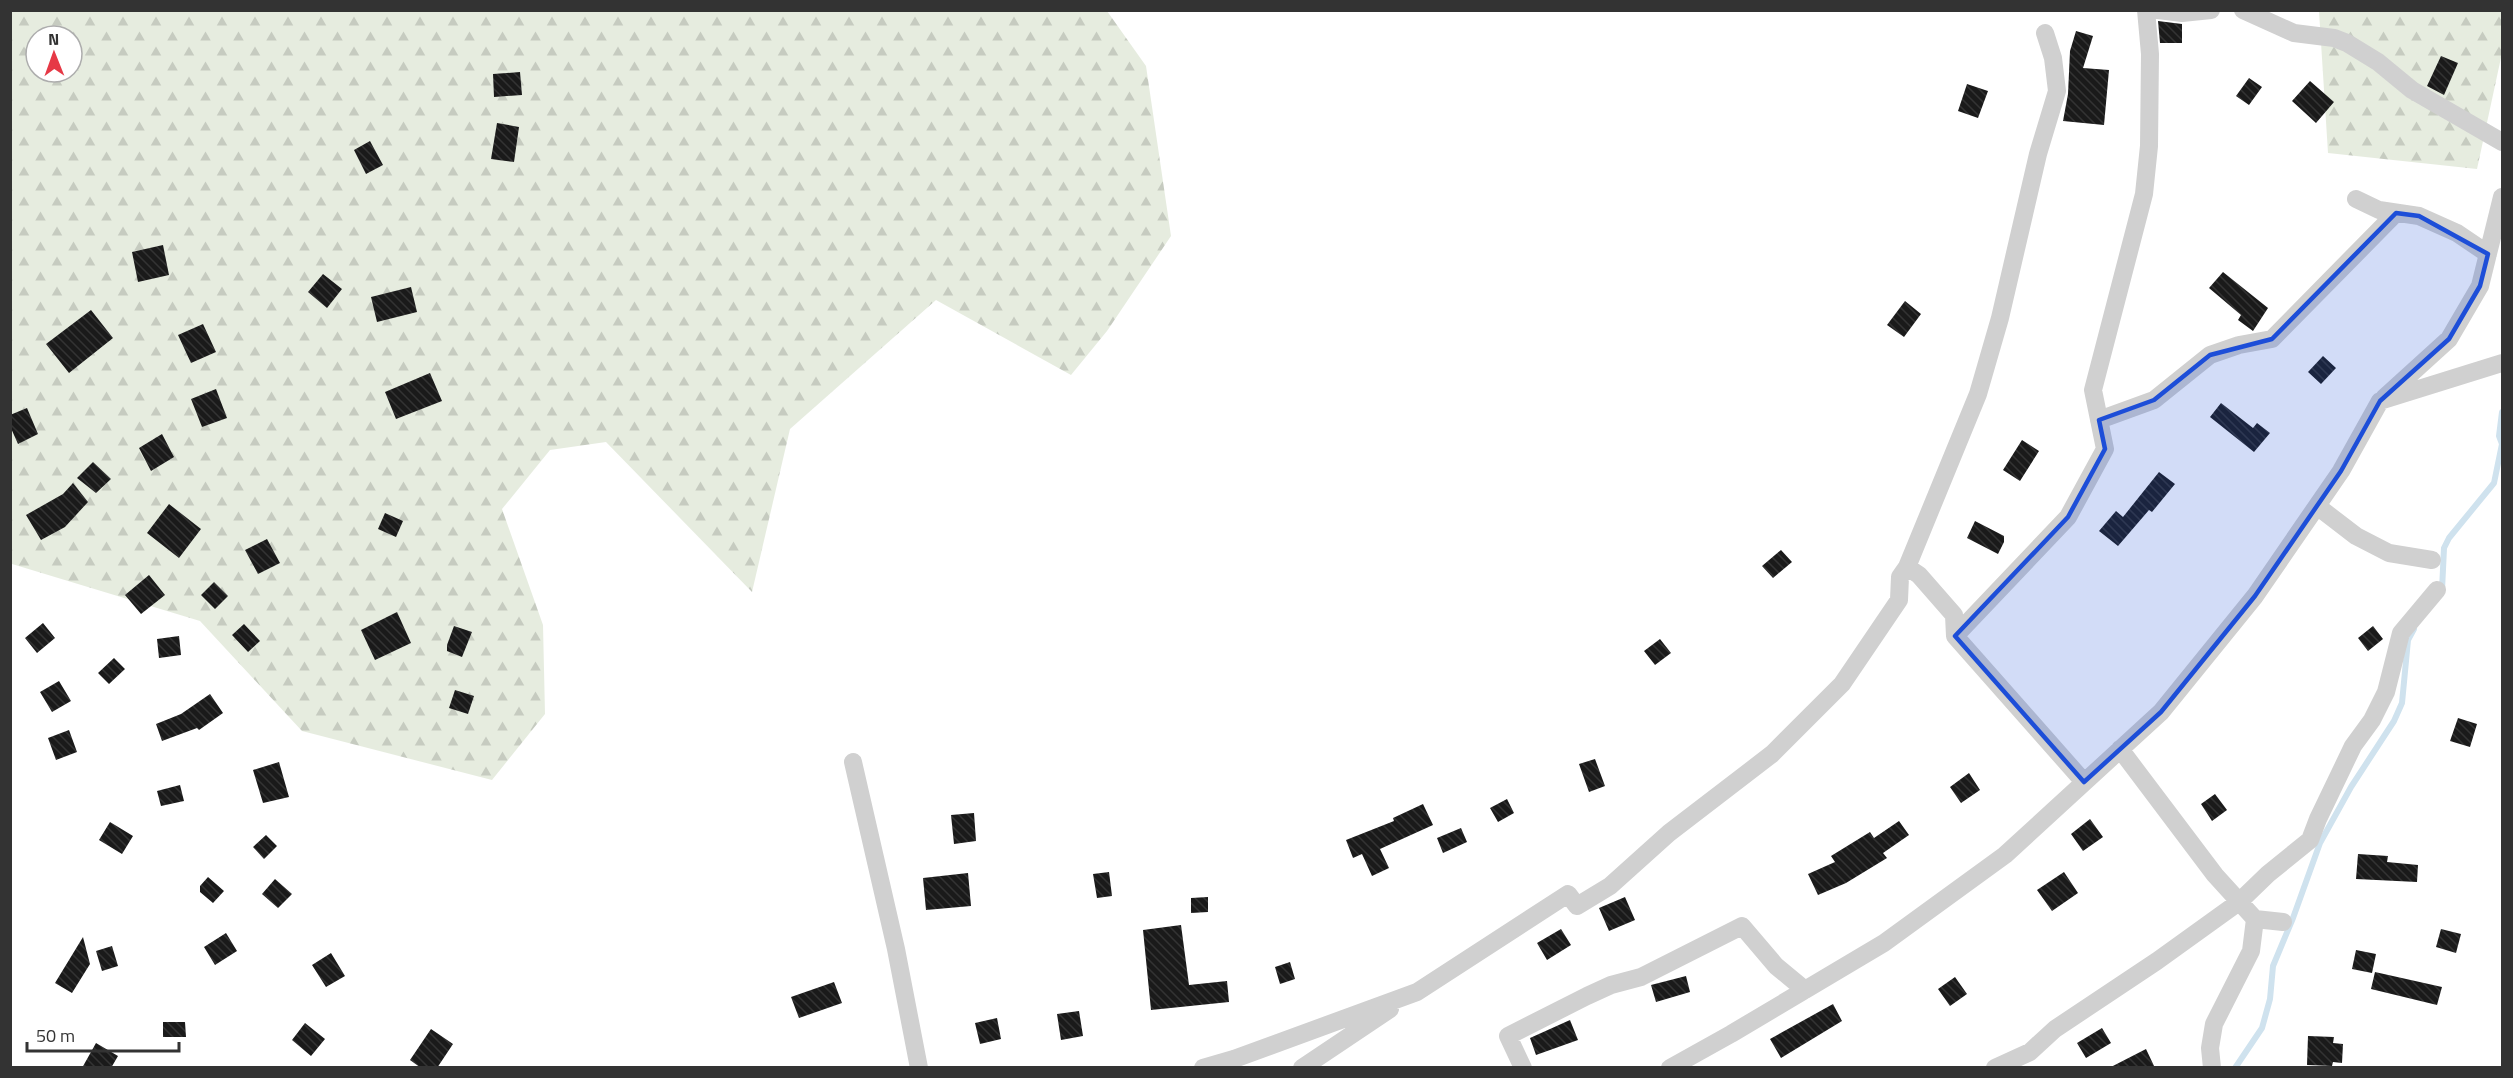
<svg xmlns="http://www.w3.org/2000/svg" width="2513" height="1078" font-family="'Titillium Web',sans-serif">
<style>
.forest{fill:url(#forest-firs);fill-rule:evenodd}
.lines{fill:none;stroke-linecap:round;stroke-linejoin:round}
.stream{stroke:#cfe2ee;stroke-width:6}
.building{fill:url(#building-back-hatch)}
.minor{stroke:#d0d0d0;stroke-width:18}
.marked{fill:#1d4ed8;fill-opacity:0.2;stroke:#1d4ed8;stroke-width:4.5;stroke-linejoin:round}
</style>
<defs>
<pattern id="forest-firs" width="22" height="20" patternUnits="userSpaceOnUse" patternTransform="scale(1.5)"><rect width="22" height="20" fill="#e6ecdf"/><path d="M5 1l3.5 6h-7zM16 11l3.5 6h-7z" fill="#c6cbc0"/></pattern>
<pattern id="building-back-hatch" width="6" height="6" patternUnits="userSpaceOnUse" patternTransform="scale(1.5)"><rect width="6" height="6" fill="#1a1a1a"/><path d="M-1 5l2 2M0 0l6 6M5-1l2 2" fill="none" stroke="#333"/></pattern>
</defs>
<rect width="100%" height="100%" fill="#fff"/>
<path class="forest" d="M 11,11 L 1107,11 L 1146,66 L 1171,236 L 1107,331 L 1071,375 L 936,300 L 790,429 L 752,592 L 606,442 L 550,450 L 502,509 L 543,625 L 545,714 L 492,780 L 302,731 L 200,621 L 12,564 L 11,561 ZM 36,36 L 72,36 L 72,72 L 36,72 Z
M 2319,11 L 2502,11 L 2502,53 L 2477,169 L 2328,153 Z"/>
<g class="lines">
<path class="stream" d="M 2442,590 L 2444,548 L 2449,538 L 2494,483 L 2502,444 L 2499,436 L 2502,412
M 2235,1068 L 2262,1028 L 2270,999 L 2273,966 L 2293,918 L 2320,843 L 2351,787 L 2394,721 L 2402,703 L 2408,640 L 2414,629"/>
</g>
<path class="building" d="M 2158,21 L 2182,24 L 2182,43 L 2160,43 Z
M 2076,31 L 2093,36 L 2083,68 L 2109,70 L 2104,125 L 2063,121 L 2068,94 L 2070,51 Z
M 2441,56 L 2458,63 L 2444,95 L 2427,86 Z
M 520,72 L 522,95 L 494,97 L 493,74 Z
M 2249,78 L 2262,87 L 2249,105 L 2236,96 Z
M 2310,81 L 2334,102 L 2316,123 L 2292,101 Z
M 1967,84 L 1988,91 L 1978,118 L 1958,111 Z
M 497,123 L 519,127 L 514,162 L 491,159 Z
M 370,141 L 383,165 L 366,174 L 354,150 Z
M 163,245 L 169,275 L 138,282 L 132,252 Z
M 2223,272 L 2268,308 L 2253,331 L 2238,320 L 2241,315 L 2209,288 Z
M 323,274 L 342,289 L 327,308 L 308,292 Z
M 411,287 L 417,312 L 377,322 L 371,297 Z
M 1905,301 L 1921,314 L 1904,337 L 1887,325 Z
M 91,310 L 113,338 L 69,373 L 46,344 Z
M 203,324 L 216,352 L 191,363 L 178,335 Z
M 2323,356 L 2336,368 L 2321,384 L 2308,372 Z
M 430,373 L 442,401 L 396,419 L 385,392 Z
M 216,389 L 227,418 L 202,427 L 191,399 Z
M 2221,403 L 2253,428 L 2257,423 L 2270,433 L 2254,452 L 2210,417 Z
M 27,408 L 38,434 L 18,444 L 10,426 L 10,415 Z
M 162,434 L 174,457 L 151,471 L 139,448 Z
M 2022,440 L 2039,451 L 2020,481 L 2003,470 Z
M 93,462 L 111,479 L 96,493 L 77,478 Z
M 2159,472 L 2175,484 L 2152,512 L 2149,510 L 2118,546 L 2099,531 L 2116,511 L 2123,517 Z
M 73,483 L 88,502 L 65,527 L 41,540 L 26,515 L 63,494 Z
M 169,504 L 201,529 L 179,558 L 147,533 Z
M 385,513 L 403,521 L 396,537 L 378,529 Z
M 1975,521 L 2004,536 L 2004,542 L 1998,554 L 1967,538 Z
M 267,539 L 280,563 L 258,574 L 245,550 Z
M 1781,550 L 1792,562 L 1773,578 L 1762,566 Z
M 149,575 L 165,595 L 141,614 L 125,595 Z
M 214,582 L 228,596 L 215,609 L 201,595 Z
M 397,612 L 411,643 L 375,660 L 361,630 Z
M 43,623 L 55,638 L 37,653 L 25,638 Z
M 244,624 L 260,641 L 248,652 L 232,635 Z
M 454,626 L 472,632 L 462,657 L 447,651 L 447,645 Z
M 2373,626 L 2383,639 L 2368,651 L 2358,638 Z
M 179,636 L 181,655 L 159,658 L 157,639 Z
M 1660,639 L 1671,653 L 1655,665 L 1644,651 Z
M 114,658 L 125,669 L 109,684 L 98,673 Z
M 59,681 L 71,701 L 52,712 L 40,692 Z
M 455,690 L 474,696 L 468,714 L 449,708 Z
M 210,694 L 223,713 L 199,730 L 197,728 L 162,741 L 156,724 L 181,714 Z
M 2458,718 L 2477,724 L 2470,747 L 2450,741 Z
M 69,730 L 77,752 L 56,760 L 48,738 Z
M 1595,759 L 1605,786 L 1589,792 L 1579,764 Z
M 279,762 L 289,797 L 263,803 L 253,770 Z
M 1969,773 L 1980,790 L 1961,803 L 1950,787 Z
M 180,785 L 184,801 L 161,806 L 157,791 Z
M 2215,794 L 2227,810 L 2212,821 L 2201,804 Z
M 1507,799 L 1514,813 L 1498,822 L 1490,808 Z
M 1423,804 L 1433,825 L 1380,849 L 1389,868 L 1372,876 L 1362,854 L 1353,858 L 1346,840 L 1394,821 L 1393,818 Z
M 974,813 L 976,841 L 954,844 L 951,815 Z
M 2090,819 L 2103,837 L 2083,851 L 2071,834 Z
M 1899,821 L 1909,835 L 1883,853 L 1887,858 L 1846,883 L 1818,895 L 1808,874 L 1835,862 L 1831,856 L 1870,832 L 1874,838 Z
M 110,822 L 133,836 L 122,854 L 99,840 Z
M 1461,828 L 1467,842 L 1443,853 L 1437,838 Z
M 266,835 L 277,846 L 264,859 L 253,847 Z
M 2358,854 L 2388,856 L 2387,862 L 2418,865 L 2417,882 L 2356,879 Z
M 1109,872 L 1112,896 L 1097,898 L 1093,874 Z
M 2064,872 L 2078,893 L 2052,911 L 2037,890 Z
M 968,873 L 971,906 L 926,910 L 923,878 Z
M 208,877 L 224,891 L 213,903 L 200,892 L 200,886 Z
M 275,879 L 292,894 L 278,908 L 262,894 Z
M 1208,897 L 1208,912 L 1191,913 L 1191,898 Z
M 1625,897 L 1635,920 L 1609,931 L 1599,908 Z
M 1181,925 L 1189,985 L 1227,981 L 1229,1002 L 1151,1010 L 1143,930 Z
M 1561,929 L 1571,945 L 1547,960 L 1537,943 Z
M 2441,929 L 2461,934 L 2456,953 L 2436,947 Z
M 226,933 L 237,951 L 215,965 L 204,947 Z
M 83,937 L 90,964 L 72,993 L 55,983 Z
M 112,946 L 118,966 L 102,971 L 96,951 Z
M 2356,950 L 2376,954 L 2372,973 L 2352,969 Z
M 331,953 L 345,976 L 326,987 L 312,965 Z
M 1290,962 L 1295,979 L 1280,984 L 1275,967 Z
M 2375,972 L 2442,987 L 2437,1005 L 2371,989 Z
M 1686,976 L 1690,992 L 1656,1002 L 1651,985 Z
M 1955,977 L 1967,994 L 1950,1006 L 1938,989 Z
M 834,982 L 842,1003 L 799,1018 L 791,997 Z
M 1833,1004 L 1842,1021 L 1781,1058 L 1770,1039 Z
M 1079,1011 L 1083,1036 L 1061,1040 L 1057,1014 Z
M 997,1018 L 1001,1039 L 980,1044 L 975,1023 Z
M 1570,1020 L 1578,1040 L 1536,1055 L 1530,1038 Z
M 163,1022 L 185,1022 L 186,1037 L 163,1037 Z
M 305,1023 L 325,1039 L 311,1056 L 292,1040 Z
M 2102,1028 L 2111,1043 L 2086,1058 L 2077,1043 Z
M 431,1029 L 453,1044 L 437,1068 L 421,1068 L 410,1060 Z
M 2308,1036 L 2334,1037 L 2333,1043 L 2343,1044 L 2342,1063 L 2333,1062 L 2332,1066 L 2307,1065 Z
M 96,1043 L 118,1056 L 111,1068 L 82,1068 Z
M 2146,1049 L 2155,1068 L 2109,1068 Z"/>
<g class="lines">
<path class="minor" d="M 2158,10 L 2182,13 L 2211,10
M 2243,10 L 2294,33 L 2334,38 L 2347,43 L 2378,62 L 2412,90 L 2502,142
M 2356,199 L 2379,210 L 2419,216 L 2457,233 L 2488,254
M 2384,398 L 2449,339 L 2480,286 L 2502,197
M 2099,420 L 2154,400 L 2210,355 L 2239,345 L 2272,339 L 2396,213
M 2317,506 L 2356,536 L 2389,553 L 2432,560
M 1907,567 L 1978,394 L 2000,318 L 2038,154 L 2057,91 L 2053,58 L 2045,33
M 2120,749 L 2215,875 L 2255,919 L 2283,922
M 853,762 L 896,949 L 919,1068
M 2084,782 L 1955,636 L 2068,517 L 2105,449 L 2093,390 L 2144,194 L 2149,146 L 2150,54 L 2146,10
M 1203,1068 L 1234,1059 L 1417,992 L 1568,894 L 1577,906 L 1610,886 L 1669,833 L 1772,754 L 1842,684 L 1899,600 L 1900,577 L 1907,567 L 1919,575 L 1954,615 L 1955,636
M 1302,1068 L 1390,1009
M 1523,1068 L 1508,1036 L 1587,996 L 1611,985 L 1641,977 L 1742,926 L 1776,966 L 1805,990
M 1670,1068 L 1731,1034 L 1884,943 L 2005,855 L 2161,712 L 2255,596 L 2341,471 L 2380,401 L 2502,363
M 1995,1068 L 2030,1052 L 2055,1029 L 2157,961 L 2239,902 L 2268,874 L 2310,840 L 2318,819 L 2353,746 L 2372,720 L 2386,692 L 2401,633 L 2437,590
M 2212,1068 L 2210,1048 L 2214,1024 L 2251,951 L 2255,919"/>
</g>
<path class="marked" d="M 2396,213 L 2419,216 L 2488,254 L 2480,286 L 2449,339 L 2380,401 L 2341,471 L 2255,596 L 2161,712 L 2084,782 L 1955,636 L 2068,517 L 2105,449 L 2099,420 L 2154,400 L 2210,355 L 2272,339 Z"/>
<rect width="2513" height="1078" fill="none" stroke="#333333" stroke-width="24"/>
<g transform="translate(54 54) rotate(359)"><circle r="28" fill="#ffffff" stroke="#adadad" stroke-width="1.5"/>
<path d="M0-4.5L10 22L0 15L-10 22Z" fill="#e63946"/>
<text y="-9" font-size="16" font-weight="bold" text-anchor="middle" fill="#333333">N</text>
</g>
<path d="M27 1042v9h152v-9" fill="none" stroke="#333333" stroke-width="3"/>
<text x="36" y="1042" font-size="18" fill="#333333" stroke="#ffffff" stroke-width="4.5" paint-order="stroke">50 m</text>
</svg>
